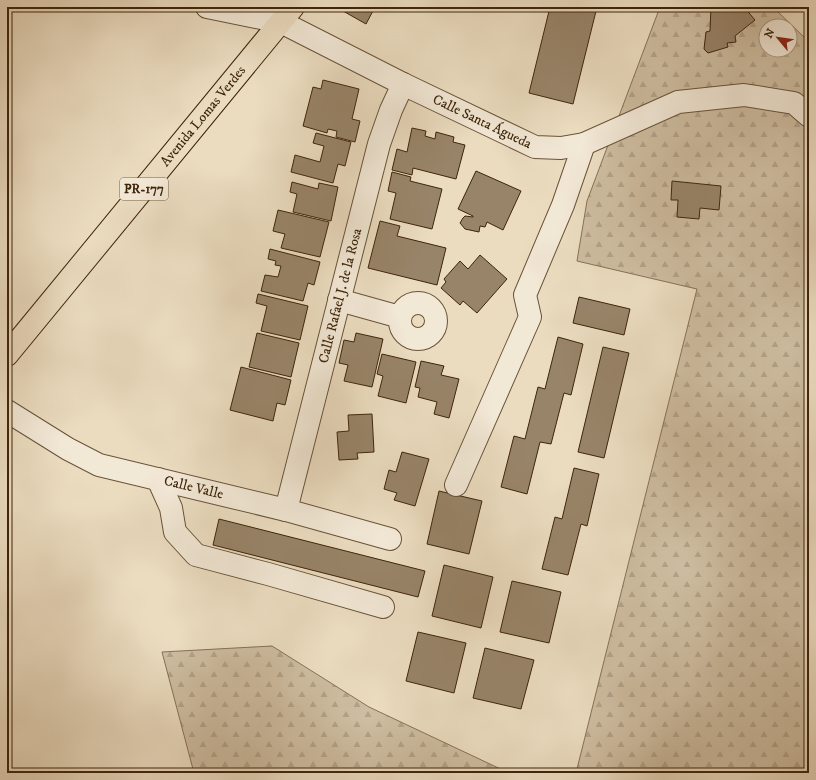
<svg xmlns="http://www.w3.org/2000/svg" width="816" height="780" font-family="'IM FELL DW Pica',serif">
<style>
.forest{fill:url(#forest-firs);stroke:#867156;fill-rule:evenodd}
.building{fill:#988469;stroke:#3e250a}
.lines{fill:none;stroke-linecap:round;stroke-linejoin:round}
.minor-casing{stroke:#695338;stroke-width:24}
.major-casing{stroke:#3e250a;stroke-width:24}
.minor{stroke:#f2e8d6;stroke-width:22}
.major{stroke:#ebdcc0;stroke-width:22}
.labels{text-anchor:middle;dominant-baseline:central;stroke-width:3;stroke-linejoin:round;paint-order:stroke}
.shield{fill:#f2e8d6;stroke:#746047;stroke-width:1}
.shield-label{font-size:13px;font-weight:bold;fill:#3e250a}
.street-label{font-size:14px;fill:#3e250a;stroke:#f2e8d6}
</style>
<defs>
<pattern id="forest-firs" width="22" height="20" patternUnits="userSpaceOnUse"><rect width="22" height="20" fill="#cebda1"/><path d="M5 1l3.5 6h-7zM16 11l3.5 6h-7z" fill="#b2a289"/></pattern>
</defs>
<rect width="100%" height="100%" fill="#ebdcc0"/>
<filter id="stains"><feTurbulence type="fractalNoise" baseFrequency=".005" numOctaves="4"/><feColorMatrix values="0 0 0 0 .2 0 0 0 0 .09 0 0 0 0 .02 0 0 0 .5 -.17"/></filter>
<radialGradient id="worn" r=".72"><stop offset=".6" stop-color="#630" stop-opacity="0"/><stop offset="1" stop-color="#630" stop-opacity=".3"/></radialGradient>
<path class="forest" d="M 660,7 L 773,7 L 809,42 L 809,773 L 576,773 L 697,289 L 577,261 L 587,201 ZM 766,26 L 790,26 L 790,50 L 766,50 Z
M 272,646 L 369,707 L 509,773 L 194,773 L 162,652 Z"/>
<path class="building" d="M 336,7 L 375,7 L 366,24 Z
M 550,7 L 597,7 L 573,104 L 529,93 Z
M 711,7 L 744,7 L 755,20 L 735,36 L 736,42 L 727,43 L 728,47 L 708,53 L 704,49 L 706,32 L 710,31 Z
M 323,80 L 359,89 L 352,119 L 360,121 L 355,142 L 336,137 L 337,131 L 328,129 L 327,133 L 303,126 L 313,87 L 321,89 Z
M 412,128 L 426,131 L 425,136 L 435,139 L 436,132 L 454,137 L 453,142 L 465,145 L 456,179 L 413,168 L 412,175 L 392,170 L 397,149 L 407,152 Z
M 316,133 L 351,142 L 345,166 L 338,164 L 333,183 L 291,172 L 295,155 L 320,162 L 324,146 L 313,143 Z
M 476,171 L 521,191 L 503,230 L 487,222 L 485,227 L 480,226 L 479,232 L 465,229 L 460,223 L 463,218 L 465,216 L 473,217 L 473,216 L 458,209 Z
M 392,172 L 411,177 L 410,181 L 442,189 L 432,229 L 390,219 L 396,193 L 388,191 Z
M 672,181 L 721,186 L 719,210 L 700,208 L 699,219 L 677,217 L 678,200 L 671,200 Z
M 292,182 L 318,189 L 319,183 L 338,187 L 331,221 L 293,212 L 297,194 L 290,192 Z
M 278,210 L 329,222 L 320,257 L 281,248 L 285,234 L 273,231 Z
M 380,221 L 400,226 L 397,236 L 446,248 L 437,285 L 368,268 Z
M 270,249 L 320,262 L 314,285 L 308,283 L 303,301 L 261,291 L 265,275 L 278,277 L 281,266 L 275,265 L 276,261 L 268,259 Z
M 480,255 L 507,279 L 477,313 L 463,301 L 460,305 L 441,288 L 446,282 L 444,279 L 460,261 L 468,269 Z
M 258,294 L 308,306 L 300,340 L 261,331 L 267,306 L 256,303 Z
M 579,297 L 630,309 L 624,335 L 573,323 Z
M 257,333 L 299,343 L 291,377 L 249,367 Z
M 356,333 L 383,339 L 372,387 L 344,381 L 348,365 L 339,363 L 344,340 L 354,342 Z
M 558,337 L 583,344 L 571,395 L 564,393 L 551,444 L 540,442 L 527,494 L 501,487 L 514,436 L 525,439 L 538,387 L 545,389 Z
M 603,347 L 629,353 L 604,458 L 578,452 Z
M 382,354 L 416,362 L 406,403 L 378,396 L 383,376 L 377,374 Z
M 421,361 L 444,366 L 441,375 L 459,379 L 449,418 L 434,414 L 437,402 L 418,397 L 420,388 L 415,387 Z
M 241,367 L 291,380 L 285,405 L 277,403 L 273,421 L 230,410 Z
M 372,414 L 374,452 L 357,453 L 358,459 L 339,460 L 337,432 L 349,431 L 348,415 Z
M 402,452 L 429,459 L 415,506 L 394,500 L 397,493 L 384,489 L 389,470 L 396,472 Z
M 574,468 L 599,474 L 587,526 L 581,524 L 568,575 L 542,569 L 555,517 L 562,519 Z
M 439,491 L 482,501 L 469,554 L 427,544 Z
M 219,519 L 425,571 L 418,597 L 213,545 Z
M 444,565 L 493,577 L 481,628 L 432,616 Z
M 512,581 L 561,592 L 549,643 L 500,632 Z
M 418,632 L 466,643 L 454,693 L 406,681 Z
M 485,648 L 534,660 L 521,709 L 473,698 Z"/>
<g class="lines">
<defs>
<g id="minor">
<path id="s1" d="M 207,7 L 281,22 L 403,84 L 535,147 L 561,148 L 584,144 L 678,102 L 744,95 L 794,103 L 809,116"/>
<path d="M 339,300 L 400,317"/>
<circle cx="418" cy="321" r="18"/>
<path id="s2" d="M 7,411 L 68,449 L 99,465 L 286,510 L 390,539"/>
<path d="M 158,479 L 171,508 L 175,532 L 196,555 L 268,574 L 383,607"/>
<path d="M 456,485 L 530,317 L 525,295 L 563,205 L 584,144"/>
<path id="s3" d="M 286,510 L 379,144 L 391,110 L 403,84"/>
</g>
<g id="major">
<path id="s4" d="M 7,355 L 293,7"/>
</g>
</defs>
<use href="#minor" class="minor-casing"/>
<use href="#major" class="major-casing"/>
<use href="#minor" class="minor"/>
<use href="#major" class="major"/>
</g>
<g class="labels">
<rect class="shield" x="120" y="178" width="48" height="22" rx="3"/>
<g class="shield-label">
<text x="144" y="189">PR-177</text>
</g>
<g class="street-label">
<text stroke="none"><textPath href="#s4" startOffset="309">Avenida Lomas Verdes</textPath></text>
<text stroke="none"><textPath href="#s1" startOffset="300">Calle Santa Águeda</textPath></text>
<text stroke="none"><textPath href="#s3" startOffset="221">Calle Rafael J. de la Rosa</textPath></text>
<text stroke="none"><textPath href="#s2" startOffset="204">Calle Valle</textPath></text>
</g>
</g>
<rect width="816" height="780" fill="none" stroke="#ebdcc0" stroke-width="24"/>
<rect x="8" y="8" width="800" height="764" fill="none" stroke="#3e250a" stroke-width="2"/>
<rect x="12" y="12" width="792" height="756" fill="none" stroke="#3e250a"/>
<g transform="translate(778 38) rotate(299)"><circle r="19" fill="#f2e8d6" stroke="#aa9a84"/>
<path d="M0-3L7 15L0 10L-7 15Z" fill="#8f2418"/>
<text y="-6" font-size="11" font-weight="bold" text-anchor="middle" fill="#3e250a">N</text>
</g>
<rect width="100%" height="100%" filter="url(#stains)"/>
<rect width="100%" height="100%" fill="url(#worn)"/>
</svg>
